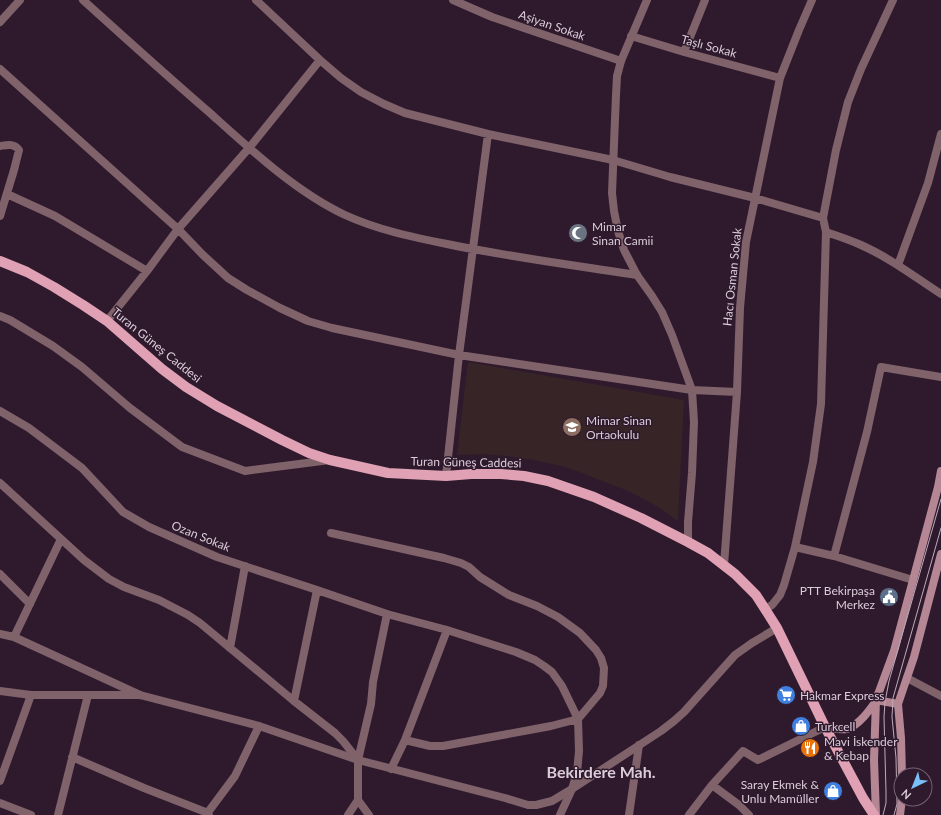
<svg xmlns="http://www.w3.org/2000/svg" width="941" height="815" font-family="Lato,sans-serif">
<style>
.education{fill:#372426}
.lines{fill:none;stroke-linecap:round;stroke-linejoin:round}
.minor{stroke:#80626a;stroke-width:8}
.tertiary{stroke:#80626a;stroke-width:8}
.secondary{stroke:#b58693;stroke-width:8}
.primary{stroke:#dfa1b3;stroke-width:10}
.tram{stroke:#bcacba;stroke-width:1}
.labels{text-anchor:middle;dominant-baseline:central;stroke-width:3;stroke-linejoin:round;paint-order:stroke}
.street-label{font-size:12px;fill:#dbccd9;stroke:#2f1a2d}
.poi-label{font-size:12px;fill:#dbccd9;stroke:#2f1a2d;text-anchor:start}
.district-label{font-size:16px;font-weight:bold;fill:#dbccd9;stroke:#2f1a2d}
</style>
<rect width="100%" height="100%" fill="#2f1a2d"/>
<path class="education" d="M 468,362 L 684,400 L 678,521 L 655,505 L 626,490 L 566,467 L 529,459 L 507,456 L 483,454 L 457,455 Z"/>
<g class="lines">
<path class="minor" d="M 83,0 C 125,38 167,76 210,113 C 250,149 296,192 345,215 C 378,230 412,237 447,244 C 510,257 573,265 637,275
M 256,0 L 320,60 L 341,78 L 361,92 L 384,104 L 405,113 L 488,134 L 613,160 L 670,177 L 755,198 L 823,218
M 453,0 L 492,17 L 621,61
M 0,22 L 20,0
M 631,36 L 684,52 L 780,78
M 684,52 L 705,0
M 0,69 L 178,229 L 203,255 L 215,266 L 228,278 L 247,290 L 280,308 L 308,321 L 332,328 L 459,355 L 692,390 L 737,392
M 0,146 C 7,145 14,143 19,150 L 14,170 L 0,216
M 7,194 L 55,216 L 147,271 L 178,229 L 249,148 L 320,60
M 826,232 C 838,236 850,240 861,245 C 890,258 915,277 941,294
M 898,265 L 928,183 L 941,134
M 0,316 L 10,320 L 53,346 L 82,367 L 130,408 L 182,447 L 245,471 L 330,460
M 107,321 L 147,271
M 0,411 L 29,428 L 82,468 L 123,512 L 149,527 L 217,557 L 317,590 L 294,701
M 446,476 L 459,355 L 488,134
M 0,483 L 84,560 L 109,579 L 124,587 L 159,600 L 188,615 L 200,623 L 294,701 L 335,733 L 343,741 L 358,760
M 331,533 L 444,558 L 461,563 L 469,567 L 480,577 L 509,595 L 537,606 L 558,617 L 580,633 L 596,650 L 601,658 L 604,668 L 603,686 L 600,693 L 578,719 L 551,726 L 443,746 L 430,746 L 405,740
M 795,547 L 834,556 L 913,580
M 834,556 L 867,432 L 881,367 L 941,377
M 724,565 L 737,392 L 740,308 L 746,242 L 780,78 L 799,30 L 812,0
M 0,574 L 30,604
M 317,590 L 387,614 L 447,630 L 516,652 L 535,660 L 544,666 L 552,672 L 562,686 L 578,719 L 579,751 L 577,773 L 572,789 L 560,815
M 765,609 L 772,605 L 780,595 L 784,585 L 795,547 L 813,462 L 821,404 L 826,232 L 823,218 L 836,150 L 848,102 L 861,69 L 893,0
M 0,634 L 14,637 L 140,695
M 14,637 L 61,539
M 230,648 L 245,566
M 907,678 L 941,696
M 72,757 L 144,788 L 208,813 L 209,815
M 391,769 L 405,740 L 447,630
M 0,781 L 31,695
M 712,785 L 739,805 L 749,815
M 358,800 L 369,815
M 0,803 L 31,815
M 58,815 L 88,695
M 206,815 L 235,776 L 259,726
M 348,815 L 358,800 L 358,760 L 371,704 L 373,682 L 387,614
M 629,815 L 639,745
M 689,815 L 712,785 L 743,751 L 758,760 L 825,727"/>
<path class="tertiary" d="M 647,0 L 621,61 L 617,76 L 616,95 L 612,193 L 614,211 L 618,231 L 624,250 L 637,275 L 652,296 L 662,312 L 672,335 L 692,390 L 694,422 L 692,473 L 688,522 L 688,542
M 0,691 L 31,695 L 140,695 L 259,726 L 358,760 L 505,798 L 528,805 L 536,805 L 552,801 L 572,789 L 661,731 L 674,721 L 684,712 L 735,655 L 752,643 L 777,628"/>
<path class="secondary" d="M 876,700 L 898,704
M 825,727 C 832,728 840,730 847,729 C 859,725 869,711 876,701
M 902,775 L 901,738 L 898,704 L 914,657 L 941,554
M 876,815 L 874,760 L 876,700 L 894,651 L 938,487 L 941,471
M 900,815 L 902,799"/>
<path class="primary" d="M 0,261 L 27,272 L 54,287 L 83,305 L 107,321 L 162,369 L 186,387 L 217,406 L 282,440 L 309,453 L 330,460 L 388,473 L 446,476 L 471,474 L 501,474 L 524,476 L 548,481 L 594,497 L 641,518 L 688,542 L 708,553 L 735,574 L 756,595 L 765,609 L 777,628 L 825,727 L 863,798 L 874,815"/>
<path class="tram" d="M 883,815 L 886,803 L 886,792 L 884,717 L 885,702 L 889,681 L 941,499
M 894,815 L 897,804 L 896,758 L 892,717 L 893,698 L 941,528"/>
</g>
<defs>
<symbol id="mosque-disc" viewBox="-11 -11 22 22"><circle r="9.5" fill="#6b7280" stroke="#2f1a2d"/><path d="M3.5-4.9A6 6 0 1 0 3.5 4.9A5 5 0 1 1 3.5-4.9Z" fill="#fff"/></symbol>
<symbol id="school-disc" viewBox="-11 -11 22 22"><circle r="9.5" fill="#8d6e63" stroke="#2f1a2d"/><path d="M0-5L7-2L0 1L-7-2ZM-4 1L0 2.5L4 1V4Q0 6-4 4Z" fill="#fff"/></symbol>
<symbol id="civic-disc" viewBox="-11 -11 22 22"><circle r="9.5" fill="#5c6f8a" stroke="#2f1a2d"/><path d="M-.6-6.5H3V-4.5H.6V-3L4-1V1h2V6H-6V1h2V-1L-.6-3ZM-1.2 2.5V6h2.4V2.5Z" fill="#fff"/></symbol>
<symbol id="supermarket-disc" viewBox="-11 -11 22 22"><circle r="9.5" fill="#3f7fe0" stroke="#2f1a2d"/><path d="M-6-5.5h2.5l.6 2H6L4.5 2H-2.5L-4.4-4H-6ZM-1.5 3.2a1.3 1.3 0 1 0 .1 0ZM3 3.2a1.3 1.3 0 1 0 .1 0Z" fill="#fff"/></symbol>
<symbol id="shop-disc" viewBox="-11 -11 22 22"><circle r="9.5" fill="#3f7fe0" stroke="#2f1a2d"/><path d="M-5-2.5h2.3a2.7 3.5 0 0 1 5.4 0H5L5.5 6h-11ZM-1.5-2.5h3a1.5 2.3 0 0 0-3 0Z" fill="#fff"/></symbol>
<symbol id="restaurant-disc" viewBox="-11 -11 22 22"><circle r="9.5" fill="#e8710a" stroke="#2f1a2d"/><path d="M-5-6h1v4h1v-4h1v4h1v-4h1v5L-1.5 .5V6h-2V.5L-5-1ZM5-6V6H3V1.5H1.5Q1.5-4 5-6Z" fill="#fff"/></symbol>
</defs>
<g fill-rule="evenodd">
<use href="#mosque-disc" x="567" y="222" width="22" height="22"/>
<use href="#school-disc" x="561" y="416" width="22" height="22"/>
<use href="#civic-disc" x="878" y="586" width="22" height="22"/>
<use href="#supermarket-disc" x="775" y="684" width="22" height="22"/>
<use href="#shop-disc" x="790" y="715" width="22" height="22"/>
<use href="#restaurant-disc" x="799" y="737" width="22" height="22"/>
<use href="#shop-disc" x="822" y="780" width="22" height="22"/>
</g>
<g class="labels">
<g class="street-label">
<text transform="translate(552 25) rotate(19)">Aşiyan Sokak</text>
<text transform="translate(709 46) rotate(15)">Taşlı Sokak</text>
<text transform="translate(732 277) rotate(-84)">Hacı Osman Sokak</text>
<text transform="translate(157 345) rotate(39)">Turan Güneş Caddesi</text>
<text transform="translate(466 462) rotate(1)">Turan Güneş Caddesi</text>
<text transform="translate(201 536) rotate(22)">Ozan Sokak</text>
</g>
<g class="poi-label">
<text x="592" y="226">Mimar<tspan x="592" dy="14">Sinan Camii</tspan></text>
<text x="586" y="420">Mimar Sinan<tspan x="586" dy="14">Ortaokulu</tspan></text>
<text x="875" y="590" text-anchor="end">PTT Bekirpaşa<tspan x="875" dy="14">Merkez</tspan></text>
<text x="800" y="695">Hakmar Express</text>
<text x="815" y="726">Turkcell</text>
<text x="824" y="741">Mavi İskender<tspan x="824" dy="14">&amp; Kebap</tspan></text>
<text x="819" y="784" text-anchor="end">Saray Ekmek &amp;<tspan x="819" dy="14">Unlu Mamüller</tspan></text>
</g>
<g class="district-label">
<text x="601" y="771">Bekirdere Mah.</text>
</g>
</g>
<g transform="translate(913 787) rotate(223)"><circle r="19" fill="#2f1a2d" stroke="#746172"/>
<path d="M0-3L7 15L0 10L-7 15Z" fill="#79bff8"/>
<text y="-6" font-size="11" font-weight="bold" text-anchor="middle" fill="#dbccd9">N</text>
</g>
</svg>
